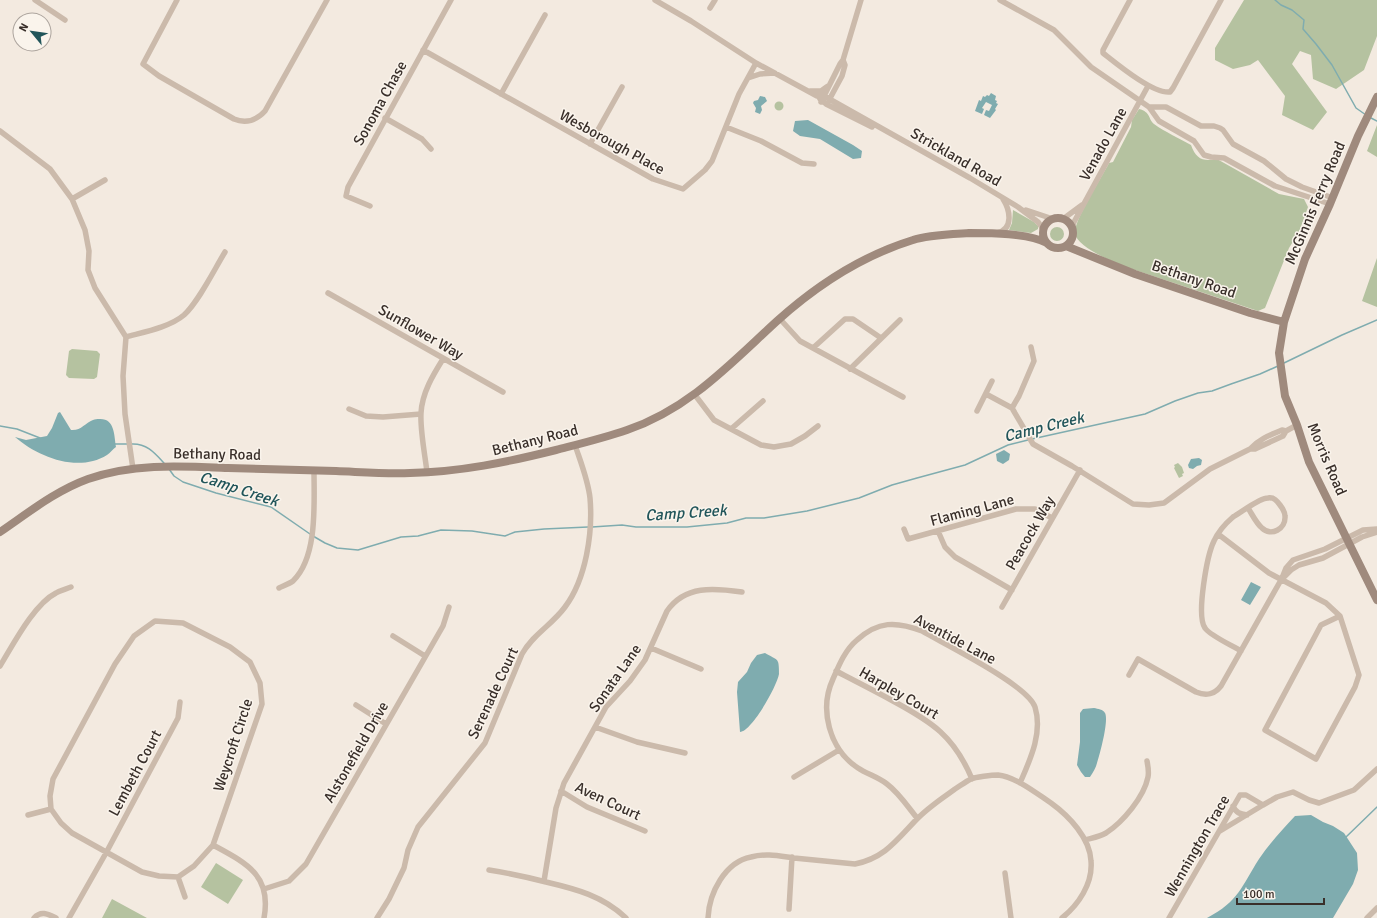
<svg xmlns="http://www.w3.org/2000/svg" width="1377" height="918" font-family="Signika,sans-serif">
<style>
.green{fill:#b5c2a0}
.water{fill:#7facaf}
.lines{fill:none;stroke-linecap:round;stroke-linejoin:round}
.stream{stroke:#7facaf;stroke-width:1.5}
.street{stroke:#cbbaab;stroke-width:5.5}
.secondary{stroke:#9f8a7d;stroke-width:8}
.labels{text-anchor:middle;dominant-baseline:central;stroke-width:3;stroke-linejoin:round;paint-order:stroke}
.street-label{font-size:15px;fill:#392f2a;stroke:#faf4ec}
.water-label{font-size:16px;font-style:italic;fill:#21555a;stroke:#faf4ec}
</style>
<rect width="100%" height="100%" fill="#f3eae0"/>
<path class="green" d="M 1244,0 L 1377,0 L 1377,36 L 1364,70 L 1336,89 L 1313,79 L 1311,55 L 1300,51 L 1292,64 L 1327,112 L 1313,130 L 1282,115 L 1285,96 L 1258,60 L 1250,65 L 1233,69 L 1215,60 L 1215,48 Z
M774.5 106a4.5 4.5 0 1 1 9 0a4.5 4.5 0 1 1-9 0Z
M 1139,109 C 1151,112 1148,119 1154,124 C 1165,132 1179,138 1191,145 C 1196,159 1203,162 1217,159 L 1279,194 L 1304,199 L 1308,207 L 1299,232 L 1289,248 L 1265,308 L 1258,311 L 1126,267 C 1114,262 1076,247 1075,233 C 1074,220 1102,177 1109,163 L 1113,162 L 1131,127 L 1132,120 Z
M 1377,125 L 1377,157 L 1367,151 Z
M 1013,210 L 1034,222 L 1038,226 L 1038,229 L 1031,233 L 1009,230 L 1012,223 Z
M1050 234a7 7 0 1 1 14 0a7 7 0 1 1-14 0Z
M 1377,258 L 1377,307 L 1362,301 Z
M 72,349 L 97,351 L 100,354 L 97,377 L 94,379 L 69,378 L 66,375 L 69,351 Z
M 1178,463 L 1182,467 L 1184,473 L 1182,474 L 1183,476 L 1179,478 L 1174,468 L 1175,467 L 1174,465 Z
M 216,863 L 243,880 L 228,904 L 201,887 Z
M 112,899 L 147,918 L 102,918 Z"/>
<path class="water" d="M 991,93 L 996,96 L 995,100 L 997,101 L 996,103 L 998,104 L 995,109 L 996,110 L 990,118 L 984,115 L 986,110 L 989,111 L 992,105 L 986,102 L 982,108 L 984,109 L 982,114 L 975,111 L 979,100 L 981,101 L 983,96 L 985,97 L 987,95 L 989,96 Z
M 760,96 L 765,97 L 767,101 L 761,106 L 762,110 L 760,114 L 755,112 L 756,108 L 753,103 L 754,101 L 758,100 Z
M 808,120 L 853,145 L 862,151 L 861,158 L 853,159 L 820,139 L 800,136 L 793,131 L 795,121 Z
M 60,412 L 71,430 C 81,431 85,423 93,420 C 95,419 97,419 99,419 C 115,418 114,435 116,447 C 113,449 110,453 107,455 C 78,473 38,457 15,437 L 26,440 L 47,436 L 52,428 L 58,413 Z
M 1004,450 L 1010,454 L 1009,460 L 1003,464 L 997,461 L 996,454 Z
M 1199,458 L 1202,460 L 1201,465 L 1197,466 L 1193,469 L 1189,468 L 1188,465 L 1191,459 Z
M 1251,582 L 1261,587 L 1250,605 L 1241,600 Z
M 765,653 C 769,656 777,658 778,662 C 779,664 779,672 779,674 C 777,686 752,731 740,732 L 737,692 L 738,682 L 747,672 L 751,663 L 757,655 Z
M 1094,708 C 1098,709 1103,709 1105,713 C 1109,720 1100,754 1097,763 C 1096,768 1093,772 1090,777 L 1085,777 L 1081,772 L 1077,765 L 1080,742 L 1080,713 L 1083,709 Z
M 1311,815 L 1323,822 L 1333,826 L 1344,833 L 1357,853 L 1358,870 L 1353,884 L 1333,918 L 1207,918 C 1239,901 1241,887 1259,859 C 1270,843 1282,830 1295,816 Z"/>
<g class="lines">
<path class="stream" d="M 1275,0 L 1281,5 L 1292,10 L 1304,20 L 1303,29 L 1316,44 L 1332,65 L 1356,108 L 1366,115
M 1371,118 L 1377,121
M 1284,363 L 1342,335 L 1377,320
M 0,426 L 17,429 L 40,438
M 1032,439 L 1145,414 L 1175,401 L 1198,393 L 1212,391 L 1231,384 L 1260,374 L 1278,366
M 115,444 L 127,444
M 131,444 C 146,443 154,452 164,463
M 169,469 L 174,476 L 183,482 L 216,493 L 271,507 L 310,534
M 592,527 L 622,525 L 636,527 L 687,527 L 727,523 L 746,518 L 764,518 L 807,511 L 859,498 L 892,485 L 917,478 L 965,465 L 1008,445 L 1028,440
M 313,536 L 325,543 L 337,548 L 358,550 L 401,537 L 418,536 L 441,530 L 472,531 L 505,536 L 515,532 L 544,529 L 588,527
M 1346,837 L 1377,807"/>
<path class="street" d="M 35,0 L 65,20
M 177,0 L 143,64 L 159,76 L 234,119 C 246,124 257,120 265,111 L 327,0
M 655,0 L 691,21 L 756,63 L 817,96 L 824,96 L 970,178 L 1018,207 L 1038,222 L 1044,230
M 1000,0 L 1054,30 L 1091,67 L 1149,107 L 1159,121 L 1194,141 L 1204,155 L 1211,157 L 1224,158 L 1275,186 L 1330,204
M 1130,0 L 1103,50 L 1103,53 C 1117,64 1153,94 1170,92 L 1173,88 L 1221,0
M 710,8 L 715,0
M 423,50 L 653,179 L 683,189 L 705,170 L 712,161 L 739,94 L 756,63
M 748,78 L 760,74 L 775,73
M 810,91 L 821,91 L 828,86
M 501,94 L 545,15
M 820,99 L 826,104 L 872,127
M 821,102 L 840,64 L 843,60 L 861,0
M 828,102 L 842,76 L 845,65 L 843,60
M 1149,107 L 1166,107 L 1201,126 L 1214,126 L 1220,128 L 1223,130 L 1233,144 L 1264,161 L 1286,179 L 1302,187 L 1333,198
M 385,118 L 422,139 L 431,149
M 726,127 L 761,141 L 802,163 L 814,164
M 0,131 L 50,169 L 72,199 L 85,230 L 89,251 L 88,270 L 95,288 L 126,337 L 123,376 L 125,414 L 133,469
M 590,144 L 622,87
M 72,199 L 105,180
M 370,206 L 346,196 L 348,187 L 451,0
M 1026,210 L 1053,219
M 1063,219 L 1082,205
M 1072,228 L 1074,222 L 1148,86
M 997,233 C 1014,229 1010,210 1003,199
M 328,293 L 503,392
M 780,319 L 800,341 L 903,397
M 126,337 C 144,332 170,327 184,315 C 199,301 214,270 225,252
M 813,348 L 845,319 L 853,319 L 881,338
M 850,369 L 900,320
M 986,394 L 1012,408 L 1033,444 L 1072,466 L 1133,504 L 1149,505 L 1164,503 L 1210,469 L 1250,449 C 1259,439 1270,435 1282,430 L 1286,431 L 1297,425
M 695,395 L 714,420 L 761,445 L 774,447 L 791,444 L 805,436 L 818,426
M 1012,408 L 1019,396 L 1034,361 L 1031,347
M 349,409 L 366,416 L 383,417 L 421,414
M 977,411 L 992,381
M 731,429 L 763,401
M 1250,449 L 1255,449 L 1283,436 L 1286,431
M 427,472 C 425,455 420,430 421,413 C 422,393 433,375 443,359
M 904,529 L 908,539 L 1016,509 L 1035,509 L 1052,518
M 938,531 L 945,547 L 955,557 L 1012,590
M 1218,534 L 1269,573 L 1326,603 L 1340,616 L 1359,675 L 1355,687 L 1316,759 L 1265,730 L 1321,625 L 1340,616
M 1282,578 L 1286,568 L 1293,560 L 1325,549 L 1363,530 L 1377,529
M 279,588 C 283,586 289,584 293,581 C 318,557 314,503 314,470
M 1002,607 L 1080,470
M 155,621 L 183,623 L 230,647 L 250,662 L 260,683 L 262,704 L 213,845 L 194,866 L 178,877 L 159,876 L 142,872 L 72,833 L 61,823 L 51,809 L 50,796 L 53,779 L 115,664 L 134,636 Z
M 393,636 L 425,656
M 651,648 L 701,669
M 1241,651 C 1233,646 1209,635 1205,628 C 1196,616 1207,555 1214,541 C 1218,532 1226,523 1233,517 C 1242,512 1259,498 1268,498 C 1274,497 1277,501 1280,505 C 1283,509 1285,512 1285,516 C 1286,529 1271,537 1262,528 C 1256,523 1252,514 1248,508
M 0,666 C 13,645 34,604 56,593 C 61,590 66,589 71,587
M 836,671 C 855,681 875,691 893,701 C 932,722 954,736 972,779
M 1129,675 L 1138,659 L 1196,692 C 1206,696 1214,695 1221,686 L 1281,580 L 1291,570 L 1299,565 L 1323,558 L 1362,537 L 1377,532
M 356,705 L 386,724
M 595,727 L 637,742 L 685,753
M 794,777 L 839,750
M 561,791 L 587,807 L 645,831
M 1233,806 C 1236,813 1240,814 1247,815
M 28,815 L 51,809
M 917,818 C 908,807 899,793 887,784 C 878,777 867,774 858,768 C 829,749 819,709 833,679 C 839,665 845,650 857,640 C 878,621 896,621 922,631 C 944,644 1028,685 1035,707 C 1043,733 1030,760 1020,783
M 1220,831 L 1263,805
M 1085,840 C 1092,838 1099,837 1106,833 C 1123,822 1144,797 1148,777 C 1149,772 1148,766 1147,761
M 213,845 C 246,863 272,875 264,918
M 489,870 C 508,873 527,877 546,882 C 576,889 603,896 626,918
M 1005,873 L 1011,918
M 178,877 L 185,897
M 544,881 L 556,808 L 564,783 L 606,707 L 630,681 L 645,660 L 667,611 C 685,585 714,588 742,592
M 264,889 L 289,881 L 306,864 L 443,626 L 449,607
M 789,909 L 792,857
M 34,918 C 41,910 48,914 56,918
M 69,918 L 106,853 L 178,718 L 180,702
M 377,918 L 389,899 L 404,868 L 408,850 L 418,827 L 485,743 L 522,654 C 534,633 551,626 565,607 C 586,579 593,533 590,498 C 588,480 581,463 575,445
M 708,918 C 709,893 725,862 751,857 C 766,853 779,856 794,858 C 814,860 835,862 855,864 C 884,858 896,841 915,821 C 927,808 941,799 955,789 C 960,786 965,782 971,779 C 975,777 992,775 998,775 C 1016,777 1036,793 1051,803 C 1069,816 1090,838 1091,861 C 1093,884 1078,905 1062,918
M 1169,918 L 1240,795 L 1246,795 L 1263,805 L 1277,797 L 1293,792 L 1309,800 L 1319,803 L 1354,790 L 1377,769
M 1367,918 L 1377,908"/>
<path class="secondary" d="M 1377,97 L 1358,136 L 1330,204 L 1305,259 L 1284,322 L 1279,353 L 1285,396 L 1297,425 L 1309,462 L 1377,600
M1043 233a15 15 0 1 1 30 0a15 15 0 1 1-30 0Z
M 1066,246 L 1135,274 L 1250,313 L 1284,322
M 0,532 C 28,513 55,491 88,479 C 133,463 181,466 228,468 C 264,469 300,470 336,471 C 361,472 385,474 410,473 C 460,472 508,462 556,450 C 579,444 604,438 627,430 C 689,409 730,364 777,321 C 817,285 861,256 913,240 C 926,235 954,234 969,233 C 991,233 1028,233 1047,243"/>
</g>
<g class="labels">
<g class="street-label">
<text transform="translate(380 103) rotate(-61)">Sonoma Chase</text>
<text transform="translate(612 142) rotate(29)">Wesborough Place</text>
<text transform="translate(1103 144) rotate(-61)">Venado Lane</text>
<text transform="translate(956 157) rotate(30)">Strickland Road</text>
<text transform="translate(1315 203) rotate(-67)">McGinnis Ferry Road</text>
<text transform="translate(1194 279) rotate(19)">Bethany Road</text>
<text transform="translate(421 332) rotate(30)">Sunflower Way</text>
<text transform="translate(535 440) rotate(-14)">Bethany Road</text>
<text transform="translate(217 454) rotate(1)">Bethany Road</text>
<text transform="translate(1327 459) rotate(67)">Morris Road</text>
<text transform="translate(972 510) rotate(-15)">Flaming Lane</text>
<text transform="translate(1030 533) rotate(-60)">Peacock Way</text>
<text transform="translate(955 639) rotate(28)">Aventide Lane</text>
<text transform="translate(615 678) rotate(-55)">Sonata Lane</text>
<text transform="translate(493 693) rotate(-65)">Serenade Court</text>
<text transform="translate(899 693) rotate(30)">Harpley Court</text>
<text transform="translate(233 745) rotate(-72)">Weycroft Circle</text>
<text transform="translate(356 752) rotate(-60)">Alstonefield Drive</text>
<text transform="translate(135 773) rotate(-62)">Lembeth Court</text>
<text transform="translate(608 801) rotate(25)">Aven Court</text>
<text transform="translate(1197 846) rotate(-60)">Wennington Trace</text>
</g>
<g class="water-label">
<text transform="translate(1044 427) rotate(-14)">Camp Creek</text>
<text transform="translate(239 489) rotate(18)">Camp Creek</text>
<text transform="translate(686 513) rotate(-4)">Camp Creek</text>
</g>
</g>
<g transform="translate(32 32) rotate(299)"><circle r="19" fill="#faf4ec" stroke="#ada59e"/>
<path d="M0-3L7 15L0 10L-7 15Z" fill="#21555a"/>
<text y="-6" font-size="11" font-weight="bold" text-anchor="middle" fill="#392f2a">N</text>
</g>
<path d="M1237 898v6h87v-6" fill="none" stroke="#392f2a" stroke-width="2"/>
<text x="1243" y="898" font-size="12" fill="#392f2a" stroke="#faf4ec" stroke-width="3" paint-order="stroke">100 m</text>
</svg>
